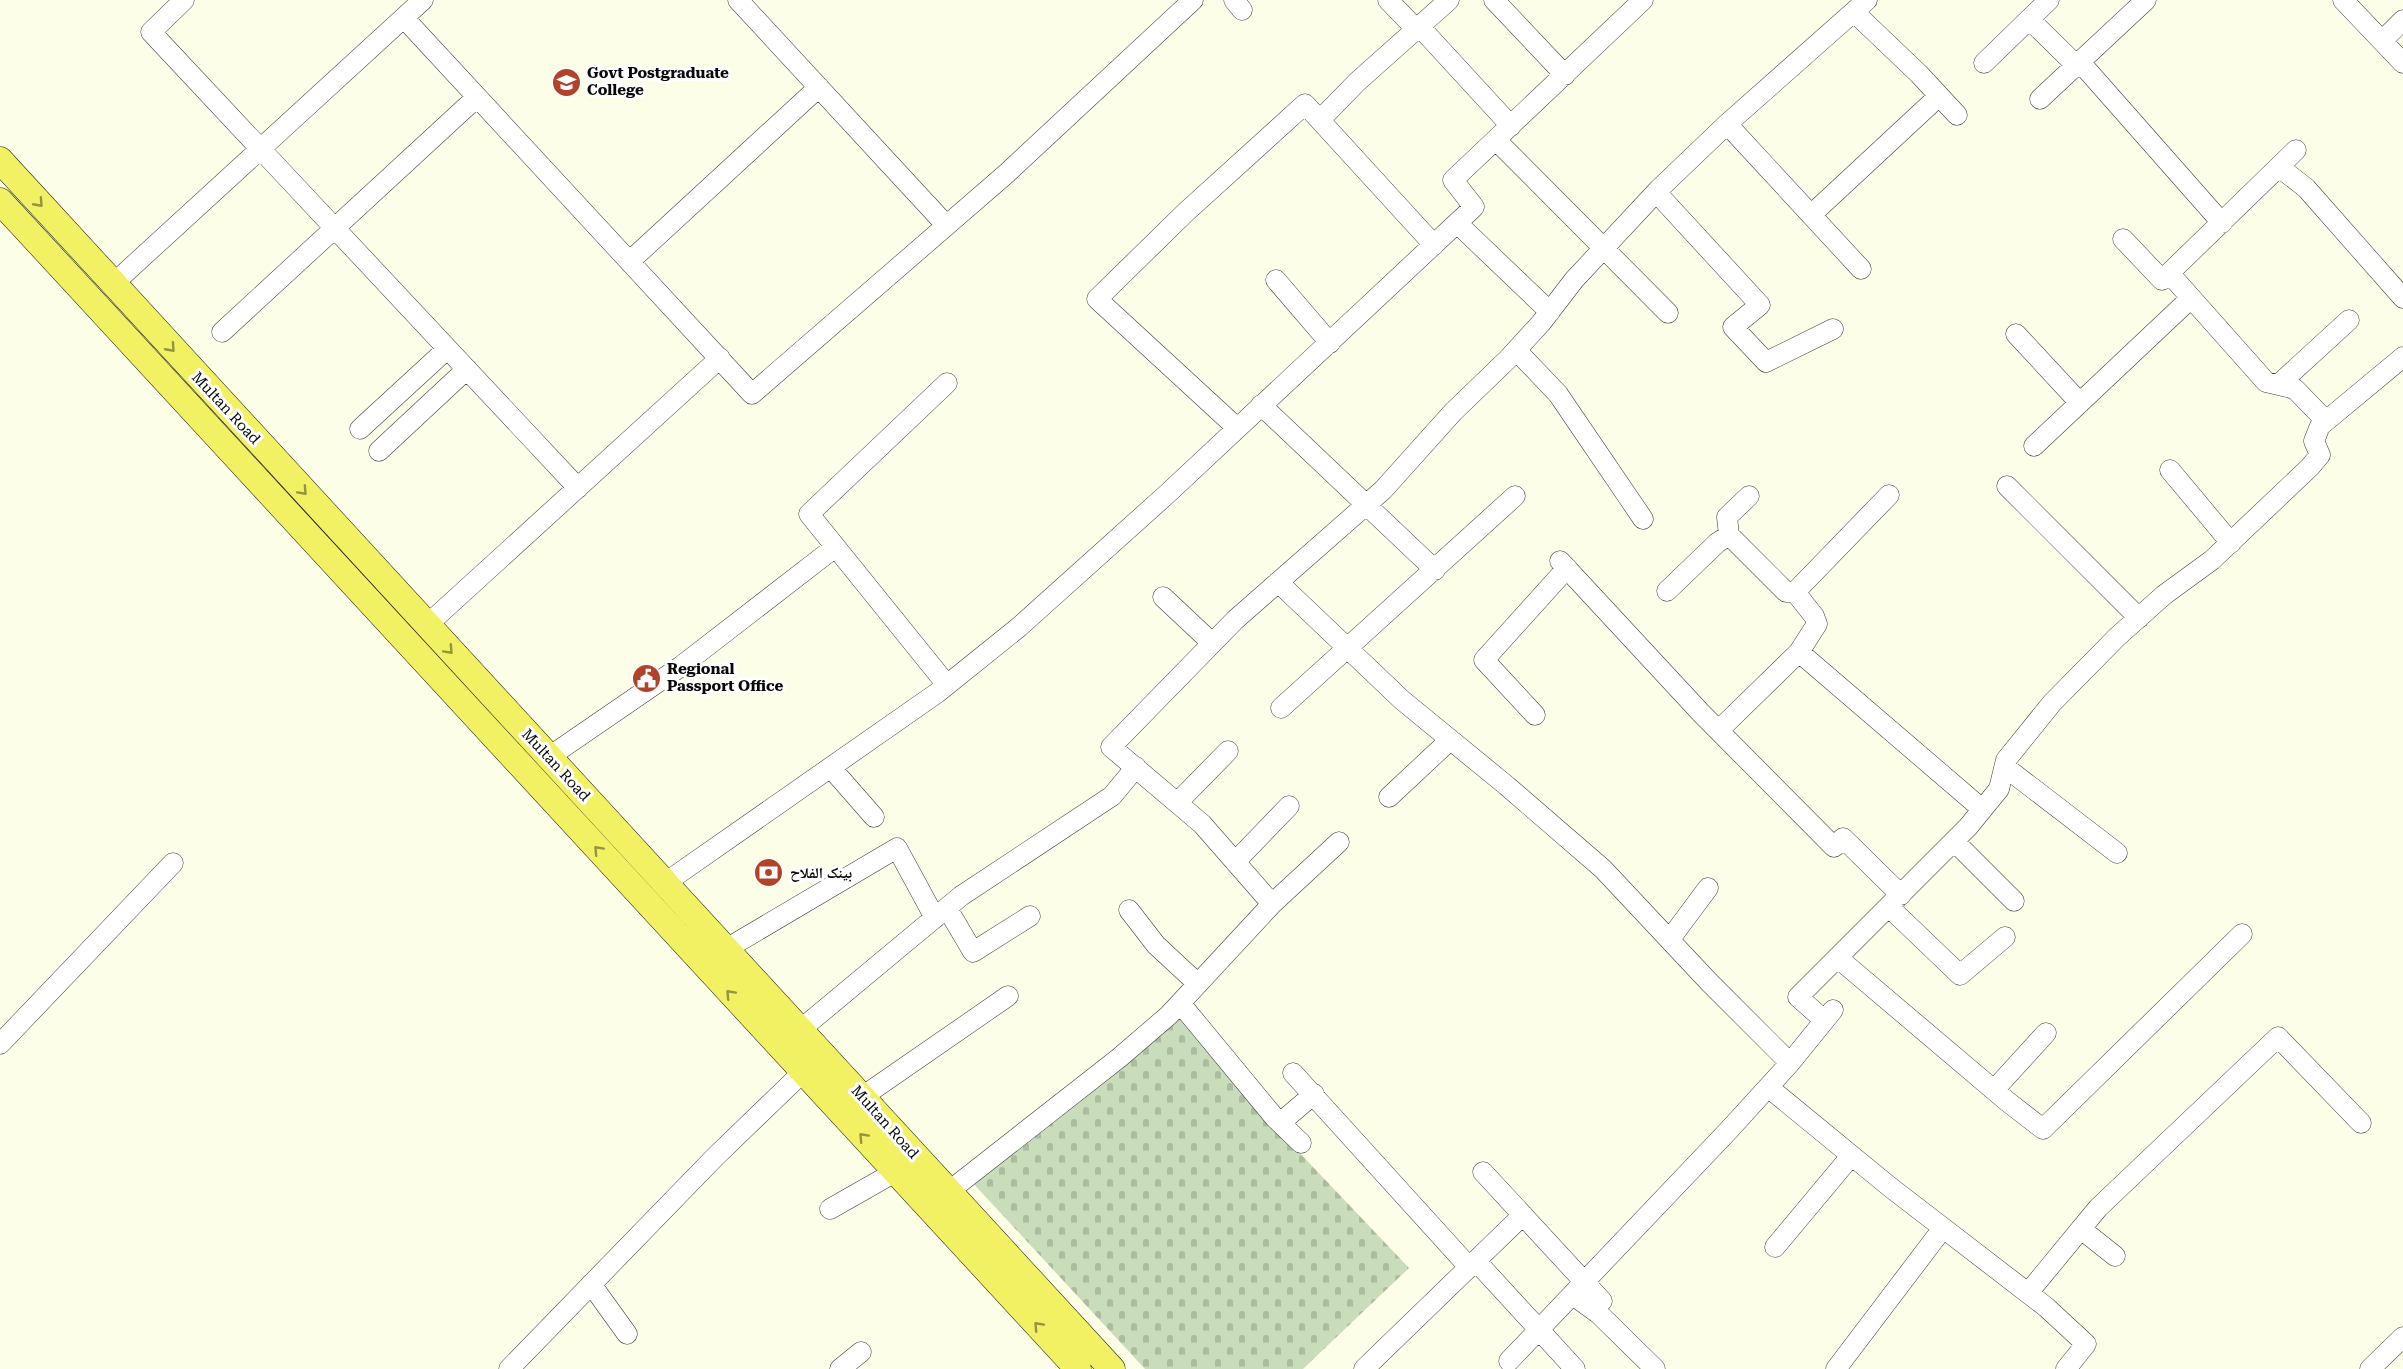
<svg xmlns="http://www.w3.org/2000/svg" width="2403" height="1369" font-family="'Roboto Serif','Noto Naskh Arabic',serif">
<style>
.cemetery{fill:url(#cemetery-stones)}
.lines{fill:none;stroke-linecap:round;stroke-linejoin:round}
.minor-casing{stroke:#3c3c3c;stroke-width:21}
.major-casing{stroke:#1a1a1a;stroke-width:27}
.minor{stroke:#fff;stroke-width:20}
.major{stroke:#f2f063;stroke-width:26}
.oneway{stroke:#95943f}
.labels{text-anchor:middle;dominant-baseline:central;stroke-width:6;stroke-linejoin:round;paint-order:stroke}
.poi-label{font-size:15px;font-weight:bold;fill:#090909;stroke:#fff;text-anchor:start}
.street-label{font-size:15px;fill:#090909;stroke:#fff}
</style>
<defs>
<pattern id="cemetery-stones" width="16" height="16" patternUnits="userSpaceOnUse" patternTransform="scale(1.5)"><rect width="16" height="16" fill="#caddbb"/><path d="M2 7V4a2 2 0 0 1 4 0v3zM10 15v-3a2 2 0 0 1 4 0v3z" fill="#acbc9f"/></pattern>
</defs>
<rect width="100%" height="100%" fill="#fdfee7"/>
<path class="cemetery" d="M 1178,1014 L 1276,1128 L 1409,1268 L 1303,1369 L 1145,1369 L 971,1181 Z"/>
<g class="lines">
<defs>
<path id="minor" d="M 184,0 L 151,32 L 578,488
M 738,0 L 946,225
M 1234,0 L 1242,10
M 1388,0 L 1417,30
M 1494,0 L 1565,75
M 2343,0 L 2403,63
M 1854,12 L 1919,74 L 1957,115
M 404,18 L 752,394 L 1006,174 L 1193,0
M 2029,19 L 2076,65
M 1420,27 L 1511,126
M 2382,41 L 2403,20
M 2080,62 L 2222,223
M 1984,63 L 2049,0
M 2040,99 L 2146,0
M 1320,120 L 1357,82 L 1449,0
M 1727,124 L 1861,269
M 1496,140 L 1668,313
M 2279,167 L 2306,188 L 2403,298
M 1656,192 L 1760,305 L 1733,327 L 1766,362 L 1833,329
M 1812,214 L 1939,96
M 1457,223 L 1550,312
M 2123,239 L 2162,280 L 2296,150
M 630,261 L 819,87
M 2169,273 L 2266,382 L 2295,389 L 2326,421
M 1276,280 L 1330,343
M 113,284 L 423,0
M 222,332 L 477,97
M 2016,334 L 2080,403
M 1516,350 L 1558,394 L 1643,519
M 2278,385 L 2349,320
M 1261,405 L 1435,570
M 1236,427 L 1097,299 L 1186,212 L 1305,104 L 1434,245
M 360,429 L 447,349
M 2034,446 L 2191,298
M 379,451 L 467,369
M 2170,470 L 2231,543
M 2007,486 L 2139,618
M 1729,535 L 1786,592 L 1795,592 L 1889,495
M 1560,561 L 1701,713 L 1834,847 L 1843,838 L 1901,895
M 1278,582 L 1402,700 L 1507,786 L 1603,869 L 1709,982 L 1790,1063
M 1667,591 L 1717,543 L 1729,535 L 1727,517 L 1749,496
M 1163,597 L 1212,643
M 427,625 L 720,358
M 1799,652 L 1982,809
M 947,685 L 809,514 L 947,383
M 1281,708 L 1515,496
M 1535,715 L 1484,660 L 1567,568
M 1719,730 L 1799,652 L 1817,624 L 1814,616 L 1795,592
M 549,757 L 680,667 L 834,548
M 2005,767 L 2117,853
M 832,769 L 874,817
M 1389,797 L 1450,740
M 1178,802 L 1228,751
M 1954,841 L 2014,901
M 1235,862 L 1289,806
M 665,883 L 937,693 L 1019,627 L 1166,495 L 1474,207 L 1453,180 L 1643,0
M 1272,904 L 1202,824 L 1111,747 L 1235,620 L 1383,490 L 1453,412 L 1508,359 L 1541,323 L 1574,280 L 1659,189 L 1727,124 L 1867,0
M 1889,907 L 1960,975 L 2005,937
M 947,908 L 973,952 L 1030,916
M 1129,910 L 1156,945 L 1198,984
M 1670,939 L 1708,888
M 726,949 L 897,848 L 935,918
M 1838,958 L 2008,1102 L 2043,1129 L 2242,934
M 1180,1003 L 1275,1118 L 1301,1143
M 1824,1020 L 1798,997 L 1968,827 L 1999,789 L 2006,760 L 2052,703 L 2117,637 L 2164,595 L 2212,560 L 2310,467 L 2320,455 L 2314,441 L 2320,426 L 2403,357
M 800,1030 L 961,896 L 1112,796 L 1136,767
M 0,1044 L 173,863
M 1293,1073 L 1469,1267
M 1768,1087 L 1890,1187 L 2046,1307 L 2086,1344 L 2066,1369
M 1994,1090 L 2046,1033
M 862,1097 L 1008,996
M 1280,1123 L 1314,1094
M 1483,1172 L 1602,1301
M 948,1192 L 1119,1058 L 1169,1015 L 1272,904 L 1339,842
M 830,1209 L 895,1172
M 2081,1229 L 2115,1256
M 1775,1247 L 1851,1156
M 1476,1261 L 1575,1369
M 591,1284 L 627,1334
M 2028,1293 L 2098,1208 L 2278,1037 L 2361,1123
M 1574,1296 L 1599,1314 L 1655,1369
M 1509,1361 L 1728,1131 L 1790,1063 L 1833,1010
M 509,1369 L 715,1157 L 803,1072
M 840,1369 L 861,1352
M 1364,1369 L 1523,1215
M 1836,1369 L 1943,1228
M 2370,1369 L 2403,1337"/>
<path id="major" d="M 0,160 L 1112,1369
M 0,201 L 1078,1369"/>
</defs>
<use href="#minor" class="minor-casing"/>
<use href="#major" class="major-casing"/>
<use href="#minor" class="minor"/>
<use href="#major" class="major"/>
</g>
<defs><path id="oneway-chevron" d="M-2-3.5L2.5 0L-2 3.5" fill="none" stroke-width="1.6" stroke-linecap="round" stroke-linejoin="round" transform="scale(1.5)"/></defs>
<g class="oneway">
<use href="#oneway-chevron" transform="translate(39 203) rotate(48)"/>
<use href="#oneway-chevron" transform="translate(171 348) rotate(48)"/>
<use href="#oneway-chevron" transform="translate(303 491) rotate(47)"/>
<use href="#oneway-chevron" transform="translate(449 650) rotate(47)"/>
<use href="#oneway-chevron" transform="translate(598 850) rotate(-133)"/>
<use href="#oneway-chevron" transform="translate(730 994) rotate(-133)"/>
<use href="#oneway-chevron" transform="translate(863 1137) rotate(-133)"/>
<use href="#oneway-chevron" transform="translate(1038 1326) rotate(-133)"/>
</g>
<defs>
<symbol id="university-disc" viewBox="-11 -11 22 22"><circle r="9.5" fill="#b1432a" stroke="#fff"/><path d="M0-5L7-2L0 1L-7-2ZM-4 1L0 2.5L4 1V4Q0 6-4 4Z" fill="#fff"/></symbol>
<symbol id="civic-disc" viewBox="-11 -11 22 22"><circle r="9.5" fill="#b1432a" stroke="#fff"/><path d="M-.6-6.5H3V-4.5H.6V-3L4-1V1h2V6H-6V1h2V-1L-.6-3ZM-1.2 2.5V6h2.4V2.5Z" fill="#fff"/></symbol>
<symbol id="bank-disc" viewBox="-11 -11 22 22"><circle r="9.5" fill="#b1432a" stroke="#fff"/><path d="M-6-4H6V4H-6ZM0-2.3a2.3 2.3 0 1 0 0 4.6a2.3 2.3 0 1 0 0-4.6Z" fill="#fff"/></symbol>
</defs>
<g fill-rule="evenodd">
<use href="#university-disc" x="550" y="66" width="33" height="33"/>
<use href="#civic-disc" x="630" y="662" width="33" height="33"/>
<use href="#bank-disc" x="752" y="856" width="33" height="33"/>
</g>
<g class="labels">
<g class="poi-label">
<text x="587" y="73">Govt Postgraduate<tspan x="587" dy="17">College</tspan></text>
<text x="667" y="669">Regional<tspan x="667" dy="17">Passport Office</tspan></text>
<text x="790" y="873">بینک الفلاح</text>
</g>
<g class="street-label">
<text transform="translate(226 408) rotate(47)">Multan Road</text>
<text transform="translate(556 765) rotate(47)">Multan Road</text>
<text transform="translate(885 1122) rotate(48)">Multan Road</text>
</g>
</g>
</svg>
